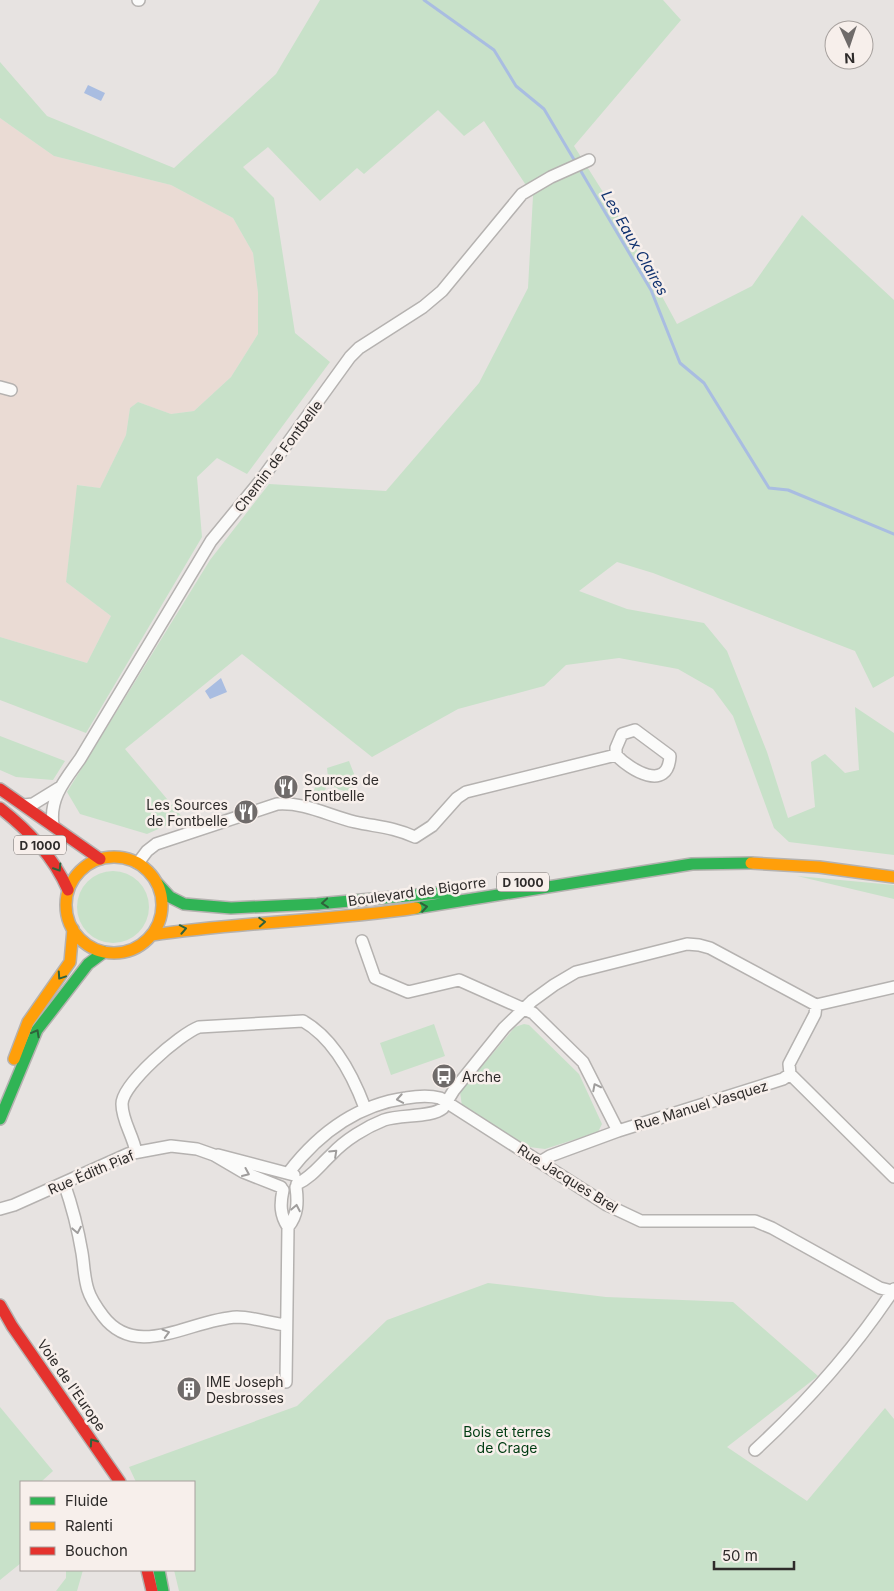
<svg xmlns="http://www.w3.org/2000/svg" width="894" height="1591" font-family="Inter,sans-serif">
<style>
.industrial{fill:#eadbd4}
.green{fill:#c8e1c9}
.water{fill:#a9bde1}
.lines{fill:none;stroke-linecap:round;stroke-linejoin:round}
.stream{stroke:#a9bde1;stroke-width:3}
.street-casing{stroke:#b5b2b0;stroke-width:14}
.fast-casing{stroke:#b5b2b0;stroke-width:14}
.slow-casing{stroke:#b5b2b0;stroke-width:14}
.jam-casing{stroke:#b5b2b0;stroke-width:14}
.street{stroke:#fbfbfa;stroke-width:11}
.fast{stroke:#30b455;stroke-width:11}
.slow{stroke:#ff9f0a;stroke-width:11}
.jam{stroke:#e5322d;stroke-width:11}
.oneway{stroke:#2f623b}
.oneway2{stroke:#9f9d9c}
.labels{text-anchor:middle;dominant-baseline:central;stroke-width:5;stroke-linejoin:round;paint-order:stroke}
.shield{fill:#f7efeb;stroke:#6a6664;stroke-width:1}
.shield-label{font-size:12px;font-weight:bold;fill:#2e2b2a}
.street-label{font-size:14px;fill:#2e2b2a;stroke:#f7efeb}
.poi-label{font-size:14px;fill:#2e2b2a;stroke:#f7efeb;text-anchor:start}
.park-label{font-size:14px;fill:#003c12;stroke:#f7efeb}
.water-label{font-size:15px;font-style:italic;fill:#10326f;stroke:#f7efeb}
</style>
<rect width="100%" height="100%" fill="#e7e3e1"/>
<path class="industrial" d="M 0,118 L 54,156 L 171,185 L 233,218 L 253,253 L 258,293 L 258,334 L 231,377 L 194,411 L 171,414 L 138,402 L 130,408 L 126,435 L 100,488 L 78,485 L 66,582 L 111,616 L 87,663 L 0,637 Z"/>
<path class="green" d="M 320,0 L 663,0 L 681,20 L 574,146 L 620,219 L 677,324 L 752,286 L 802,215 L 894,300 L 894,676 L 873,688 L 855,651 L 653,573 L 617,562 L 579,591 L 627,609 L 704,623 L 727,651 L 767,752 L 788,818 L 815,807 L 811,762 L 825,754 L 845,773 L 859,770 L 855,707 L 894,733 L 894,855 L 789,842 L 774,828 L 733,716 L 713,689 L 678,669 L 619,658 L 566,665 L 544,686 L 458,709 L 372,757 L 242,654 L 125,749 L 183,818 L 147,834 L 80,814 L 67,792 L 210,560 L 269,484 L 386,491 L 479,383 L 528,288 L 533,196 L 484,121 L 464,136 L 438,110 L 364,174 L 357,168 L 320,201 L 268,147 L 243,167 L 274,198 L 295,333 L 330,362 L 247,474 L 217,458 L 197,477 L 202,537 L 86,733 L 0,700 L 0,637 L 87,663 L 111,616 L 66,582 L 77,485 L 100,488 L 126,435 L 130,408 L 138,402 L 171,414 L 194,411 L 231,377 L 258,334 L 258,293 L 253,253 L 233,218 L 171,185 L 54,156 L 0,118 L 0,62 L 47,116 L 174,168 L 276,74 Z
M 0,736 L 65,761 L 53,780 L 16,777 L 0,770 Z
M 349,761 L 356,779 L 353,794 L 329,786 L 327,768 Z
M 318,781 L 327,785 L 320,803 L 310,799 Z
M77 907a36 36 0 1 1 72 0a36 36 0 1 1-72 0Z
M 797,876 L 894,885 L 894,899 Z
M 434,1024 L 445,1056 L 391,1075 L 380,1043 Z
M 524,1024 L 529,1025 L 579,1074 L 602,1124 L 598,1132 L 545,1149 L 529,1147 L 462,1106 L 460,1092 L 515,1027 Z
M 488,1283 L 606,1297 L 733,1302 L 818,1376 L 727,1447 L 807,1501 L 885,1408 L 894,1419 L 894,1591 L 179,1591 L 174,1570 L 194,1570 L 194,1482 L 136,1482 L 129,1467 L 297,1406 L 387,1320 Z
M 0,1407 L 53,1471 L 42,1481 L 43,1482 L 21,1482 L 21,1563 L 0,1580 Z
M 66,1570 L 83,1570 L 77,1591 L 56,1591 L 66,1578 Z"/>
<path class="water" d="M 88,85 L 105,93 L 101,101 L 84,93 Z
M 221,678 L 227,692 L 210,699 L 205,691 Z"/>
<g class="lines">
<path class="stream" d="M 424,0 L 494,50 L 516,86 L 544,109 L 576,163
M 579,168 L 651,290 L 680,363 L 704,383 L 769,488 L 788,490 L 894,534"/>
<defs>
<path id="street" d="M 138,0 L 139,0
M 0,387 L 11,390
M 635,730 L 670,756 C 668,793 630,770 616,755 L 616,748 L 622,734 Z
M 24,805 L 33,804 L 59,788
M 53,825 C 49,798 65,780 80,759 L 211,541 L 261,480 L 350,357 L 359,348 L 423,307 L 442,291 L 522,194 L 551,177 L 589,160
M 138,863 L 147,851 L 156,844 L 277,804 C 305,802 329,816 355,822 C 378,827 393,827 415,837 L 432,826 L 457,798 L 466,792 L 616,755
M 362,941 L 375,978 L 408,992 L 459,980 L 533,1013 L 583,1062 L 618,1131
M 790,1074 L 894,1177
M 136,1152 C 133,1135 122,1121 122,1104 C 122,1084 180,1034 199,1027 L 303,1021 C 333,1038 353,1076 365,1108
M 218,1155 L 294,1175
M 540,1162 L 550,1156 L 618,1131 L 783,1079 L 790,1074 L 789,1064 L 815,1014 L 816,1005
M 289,1172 C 319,1133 356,1105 406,1098 C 418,1096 428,1095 440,1098 L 607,1205 L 641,1221 L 755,1221 L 772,1228 L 880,1288 L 892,1291
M 64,1183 C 72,1206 78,1229 82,1253 C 84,1265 84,1278 88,1290 C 91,1300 97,1308 103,1316 C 137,1361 191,1319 237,1317 C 252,1317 270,1323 286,1325
M 297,1184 C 312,1177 320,1165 332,1154 C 345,1140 366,1127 384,1120 C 401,1114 431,1118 443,1108 L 454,1090 L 504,1028 L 532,1001 L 554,985 L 576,972 L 687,944 L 699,945 L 710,948 L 816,1005 L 894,987
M 283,1190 C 280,1204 280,1215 288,1227 L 286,1382
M 0,1209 L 14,1205 L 128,1154 L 171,1146 L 197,1149 L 214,1155 L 243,1172 L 281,1187
M 288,1227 C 298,1215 298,1202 296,1187
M 755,1450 C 807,1402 855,1348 894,1289"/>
<path id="fast" d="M 158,884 L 170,897 L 184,904 L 231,908 L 317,904 L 450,892
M 416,908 L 692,864 L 751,863
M 0,1119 L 37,1030 L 88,964 L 104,952
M 159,1570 L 163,1591"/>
<path id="slow" d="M66 905a48 48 0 1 1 96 0a48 48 0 1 1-96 0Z
M 751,863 L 819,867 L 894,877
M 152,935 C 240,922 328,921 416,908
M 14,1059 L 28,1022 L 70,962 L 73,929"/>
<path id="jam" d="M 0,789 L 100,859
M 0,808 C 29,831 53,856 68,890
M 0,1305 L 12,1326 L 120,1482
M 147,1570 L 152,1591"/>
</defs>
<use href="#street" class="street-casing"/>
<use href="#fast" class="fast-casing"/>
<use href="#slow" class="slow-casing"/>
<use href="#jam" class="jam-casing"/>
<use href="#street" class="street"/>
<use href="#fast" class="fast"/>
<use href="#slow" class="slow"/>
<use href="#jam" class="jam"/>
</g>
<defs><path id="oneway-chevron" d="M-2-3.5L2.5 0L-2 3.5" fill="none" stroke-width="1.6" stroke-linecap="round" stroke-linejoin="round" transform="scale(1.25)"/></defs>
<g class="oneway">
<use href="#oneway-chevron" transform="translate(58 868) rotate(57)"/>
<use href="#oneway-chevron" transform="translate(325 903) rotate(175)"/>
<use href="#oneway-chevron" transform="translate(424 907) rotate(-8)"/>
<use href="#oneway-chevron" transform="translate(262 922) rotate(-4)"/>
<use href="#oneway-chevron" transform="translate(183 929) rotate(-11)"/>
<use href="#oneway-chevron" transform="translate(61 976) rotate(124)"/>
<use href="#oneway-chevron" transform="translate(36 1033) rotate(-61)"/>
<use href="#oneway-chevron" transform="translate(93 1442) rotate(-125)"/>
</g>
<g class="oneway2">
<use href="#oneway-chevron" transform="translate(596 1087) rotate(-117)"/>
<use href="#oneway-chevron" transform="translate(400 1099) rotate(170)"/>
<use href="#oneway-chevron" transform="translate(334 1153) rotate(-43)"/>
<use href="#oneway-chevron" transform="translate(246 1173) rotate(24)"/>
<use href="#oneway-chevron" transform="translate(296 1208) rotate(-79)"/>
<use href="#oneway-chevron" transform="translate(77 1230) rotate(79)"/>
<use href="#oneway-chevron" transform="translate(166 1333) rotate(-16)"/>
</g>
<defs>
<symbol id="restaurant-disc" viewBox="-11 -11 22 22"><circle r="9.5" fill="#6f6b6a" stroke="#f7efeb"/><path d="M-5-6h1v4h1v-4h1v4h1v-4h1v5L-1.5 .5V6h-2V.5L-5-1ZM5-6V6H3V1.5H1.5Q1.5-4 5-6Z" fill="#fff"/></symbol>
<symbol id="bus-disc" viewBox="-11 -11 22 22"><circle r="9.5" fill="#6f6b6a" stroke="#f7efeb"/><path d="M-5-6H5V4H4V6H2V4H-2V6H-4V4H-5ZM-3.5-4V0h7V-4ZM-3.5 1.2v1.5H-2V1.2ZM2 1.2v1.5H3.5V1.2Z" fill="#fff"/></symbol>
<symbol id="building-disc" viewBox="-11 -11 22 22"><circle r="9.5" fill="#6f6b6a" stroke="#f7efeb"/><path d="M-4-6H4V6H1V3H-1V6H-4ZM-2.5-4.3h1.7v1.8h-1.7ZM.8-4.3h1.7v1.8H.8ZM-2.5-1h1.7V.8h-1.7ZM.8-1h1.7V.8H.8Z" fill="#fff"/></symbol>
</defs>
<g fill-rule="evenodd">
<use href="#restaurant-disc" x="272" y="773" width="28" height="28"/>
<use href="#restaurant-disc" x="232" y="798" width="28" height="28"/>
<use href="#bus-disc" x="430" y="1062" width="28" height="28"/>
<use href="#building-disc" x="175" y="1375" width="28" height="28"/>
</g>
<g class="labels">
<g class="shield">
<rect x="14" y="835.5" width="52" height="19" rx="4"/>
<rect x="497" y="872.5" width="52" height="19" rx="4"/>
</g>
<g class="shield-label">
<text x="40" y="845">D 1000</text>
<text x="523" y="882">D 1000</text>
</g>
<g class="street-label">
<text transform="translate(278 456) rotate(-53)">Chemin de Fontbelle</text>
<text transform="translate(417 891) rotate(-8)">Boulevard de Bigorre</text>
<text transform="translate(701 1105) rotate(-17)">Rue Manuel Vasquez</text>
<text transform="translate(91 1172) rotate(-23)">Rue Édith Piaf</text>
<text transform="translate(568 1178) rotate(32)">Rue Jacques Brel</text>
<text transform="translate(72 1385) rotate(55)">Voie de l'Europe</text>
</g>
<g class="poi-label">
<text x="304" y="779">Sources de<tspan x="304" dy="16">Fontbelle</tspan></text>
<text x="228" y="804" text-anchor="end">Les Sources<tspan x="228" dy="16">de Fontbelle</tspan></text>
<text x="462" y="1076">Arche</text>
<text x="206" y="1381">IME Joseph<tspan x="206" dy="16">Desbrosses</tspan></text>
</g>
<g class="park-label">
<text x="507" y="1431">Bois et terres<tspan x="507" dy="16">de Crage</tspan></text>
</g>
<g class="water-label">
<text transform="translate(635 243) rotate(60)">Les Eaux Claires</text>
</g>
</g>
<rect x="20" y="1481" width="175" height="90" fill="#f7efeb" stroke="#a7a19e"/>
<rect x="30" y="1497" width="25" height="8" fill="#30b455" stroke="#a7a19e"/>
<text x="65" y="1506" font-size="15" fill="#2e2b2a">Fluide</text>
<rect x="30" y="1522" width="25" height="8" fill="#ff9f0a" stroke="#a7a19e"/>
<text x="65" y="1531" font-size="15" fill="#2e2b2a">Ralenti</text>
<rect x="30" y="1547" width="25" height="8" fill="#e5322d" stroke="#a7a19e"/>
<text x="65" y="1556" font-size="15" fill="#2e2b2a">Bouchon</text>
<g transform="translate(849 45) rotate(177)"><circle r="24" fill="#f7efeb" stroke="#a7a19e"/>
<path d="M0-4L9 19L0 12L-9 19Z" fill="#6f6b6a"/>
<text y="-8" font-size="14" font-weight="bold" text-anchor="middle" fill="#2e2b2a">N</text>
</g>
<path d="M714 1561v8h80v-8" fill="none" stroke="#2e2b2a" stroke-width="2.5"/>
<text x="722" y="1561" font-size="15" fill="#2e2b2a" stroke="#f7efeb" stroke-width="4" paint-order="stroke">50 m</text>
</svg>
